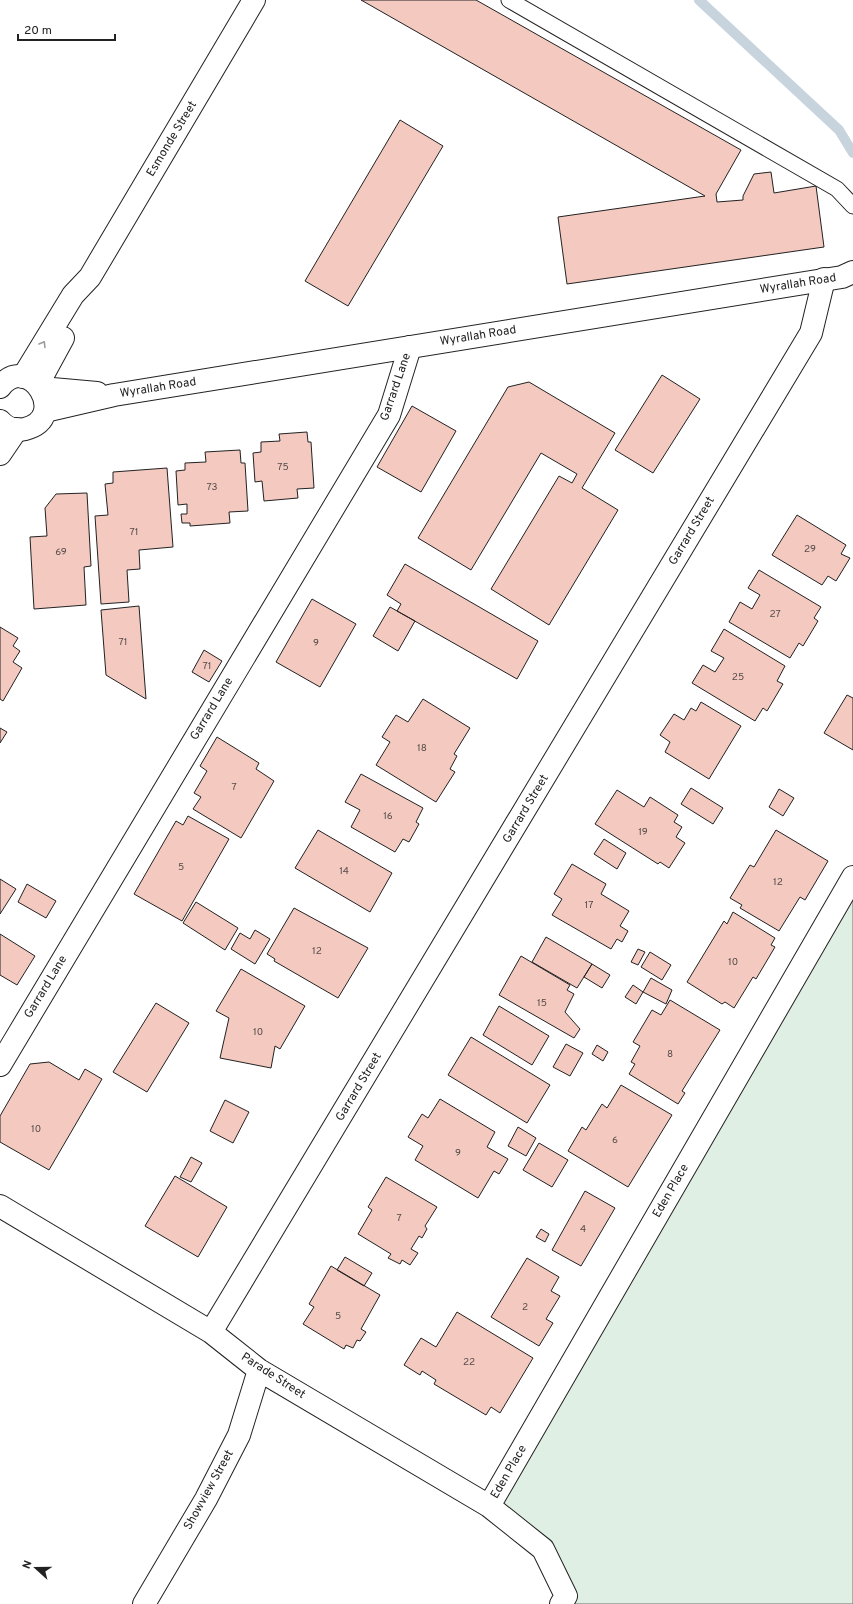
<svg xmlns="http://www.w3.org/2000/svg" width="853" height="1604" font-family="Overpass,sans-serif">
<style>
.green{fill:#e0efe3;stroke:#6f6f6f}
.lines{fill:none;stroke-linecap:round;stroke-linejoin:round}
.stream{stroke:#c7d3dd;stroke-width:10}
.building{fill:#f3c9c0;stroke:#222}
.service-casing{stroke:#222;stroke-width:17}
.minor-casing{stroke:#222;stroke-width:24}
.secondary-casing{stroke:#222;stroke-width:24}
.service{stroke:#fff;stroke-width:15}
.minor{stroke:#fff;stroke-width:22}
.secondary{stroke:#fff;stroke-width:22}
.oneway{stroke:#9c9c9c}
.labels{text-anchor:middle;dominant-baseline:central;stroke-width:3;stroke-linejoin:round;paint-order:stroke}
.number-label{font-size:10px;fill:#564c4a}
.street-label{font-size:12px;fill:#222;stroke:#fff}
</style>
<rect width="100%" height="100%" fill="#fff"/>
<path class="green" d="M 853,877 L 853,1604 L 561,1604 L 543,1549 L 490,1506 Z"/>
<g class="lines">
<path class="stream" d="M 699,0 L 839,130 L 853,153"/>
</g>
<path class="building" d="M 361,0 L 476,0 L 741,150 L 716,194 L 717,202 L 743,200 L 743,196 L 754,174 L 771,172 L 774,193 L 816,186 L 824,247 L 567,284 L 558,217 L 705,196 Z
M 400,120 L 443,146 L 348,306 L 305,281 Z
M 662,375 L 700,399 L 653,473 L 615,450 Z
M 529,382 L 615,433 L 582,488 L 618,510 L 549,625 L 491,589 L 559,476 L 572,483 L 577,474 L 541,453 L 471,570 L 418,538 L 508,387 Z
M 412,406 L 456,431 L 421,492 L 377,467 Z
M 307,432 L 308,442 L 311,442 L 314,488 L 297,489 L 298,498 L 264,501 L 262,481 L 255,482 L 253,453 L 261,452 L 261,442 L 280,441 L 279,434 Z
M 240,450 L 241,463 L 245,463 L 248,511 L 229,512 L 230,523 L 190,526 L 190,523 L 182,523 L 181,514 L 187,514 L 187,504 L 178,505 L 176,471 L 185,470 L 185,463 L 206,462 L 205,452 Z
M 167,468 L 173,547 L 139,550 L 140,569 L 127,570 L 129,602 L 101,604 L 95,516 L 108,515 L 105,484 L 113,483 L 113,472 Z
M 87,493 L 91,566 L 84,567 L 86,605 L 34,609 L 30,537 L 47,536 L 45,508 L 56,494 Z
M 797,515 L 846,545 L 841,554 L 850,558 L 836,581 L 828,576 L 822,585 L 772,555 Z
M 405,564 L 538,641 L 517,679 L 397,611 L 401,604 L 387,595 Z
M 759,570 L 821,607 L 814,618 L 818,621 L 803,646 L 799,643 L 790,658 L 729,622 L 740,602 L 752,609 L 760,595 L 748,588 Z
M 312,599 L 356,624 L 320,687 L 276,662 Z
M 139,606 L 146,699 L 106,675 L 101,610 Z
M 390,607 L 415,621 L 398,651 L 373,636 Z
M 0,627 L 18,638 L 13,646 L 20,651 L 13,662 L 22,668 L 3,701 L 0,699 Z
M 724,629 L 785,666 L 777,681 L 783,684 L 767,711 L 763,708 L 755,721 L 692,683 L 703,665 L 715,672 L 724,658 L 711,651 Z
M 204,650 L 222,661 L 209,682 L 192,672 Z
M 847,695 L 853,698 L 853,750 L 824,733 Z
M 423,699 L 470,728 L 454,754 L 457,756 L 450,769 L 455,772 L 436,802 L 376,765 L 390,742 L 382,737 L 396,715 L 408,722 Z
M 701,702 L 741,726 L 709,779 L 665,752 L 670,742 L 660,735 L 674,714 L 684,720 L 691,708 L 696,711 Z
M 0,728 L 7,732 L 0,743 Z
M 217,737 L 259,763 L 256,769 L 274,781 L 241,838 L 193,809 L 201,797 L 194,793 L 207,771 L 200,766 Z
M 361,774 L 423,808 L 416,822 L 419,824 L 409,842 L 403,839 L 395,852 L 351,827 L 360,810 L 345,802 Z
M 691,788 L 723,808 L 713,824 L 681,804 Z
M 779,789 L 794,798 L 783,816 L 769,807 Z
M 617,790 L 644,807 L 650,797 L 678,815 L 674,822 L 682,827 L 676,837 L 685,843 L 669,868 L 660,862 L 658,864 L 595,824 Z
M 188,816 L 229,839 L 182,921 L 134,894 L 176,821 L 183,825 Z
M 318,830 L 392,873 L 370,912 L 295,868 Z
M 776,830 L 828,861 L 805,900 L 800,897 L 779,931 L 740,908 L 742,905 L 730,898 L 750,865 L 754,867 Z
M 604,839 L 626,853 L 617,869 L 594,854 Z
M 572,864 L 606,884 L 601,894 L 629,911 L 620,926 L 628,931 L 622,942 L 617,939 L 611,949 L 552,915 L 562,899 L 554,894 Z
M 0,879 L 16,889 L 0,914 Z
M 27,884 L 56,901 L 46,918 L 18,902 Z
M 196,902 L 238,928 L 225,950 L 183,923 Z
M 294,908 L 368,948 L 338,998 L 274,961 L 275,959 L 267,954 Z
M 733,912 L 775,938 L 771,945 L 775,947 L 756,979 L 753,977 L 734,1008 L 725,1002 L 722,1004 L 687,982 L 724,921 L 727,924 Z
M 255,930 L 270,939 L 255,964 L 231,949 L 240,933 L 250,939 Z
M 0,934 L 35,956 L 17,985 L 0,975 Z
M 546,937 L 592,964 L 577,988 L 532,962 Z
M 638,949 L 645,952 L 638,965 L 631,962 Z
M 650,952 L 671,965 L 662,980 L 641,967 Z
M 521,956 L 570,985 L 567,990 L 574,994 L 565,1012 L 580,1029 L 574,1038 L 499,995 Z
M 592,964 L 610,975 L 602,988 L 584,977 Z
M 241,969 L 305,1006 L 280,1049 L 275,1046 L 271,1068 L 220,1058 L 229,1018 L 216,1011 Z
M 651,978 L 672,990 L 666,1004 L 643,992 Z
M 633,985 L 643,992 L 636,1004 L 625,997 Z
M 670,1000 L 720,1030 L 682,1091 L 685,1093 L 678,1104 L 629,1074 L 635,1064 L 631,1062 L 640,1046 L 633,1042 L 652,1010 L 661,1015 Z
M 156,1003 L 189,1023 L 147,1092 L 113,1072 Z
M 499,1006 L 549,1036 L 532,1065 L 483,1035 Z
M 471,1037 L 550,1085 L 527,1123 L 448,1075 Z
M 566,1044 L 583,1053 L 570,1076 L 553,1067 Z
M 597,1045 L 608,1052 L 603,1061 L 592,1054 Z
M 49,1062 L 79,1080 L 85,1069 L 102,1079 L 49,1170 L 0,1142 L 0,1116 L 30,1064 Z
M 621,1085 L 672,1115 L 628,1187 L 568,1151 L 582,1127 L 586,1130 L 602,1104 L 607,1108 Z
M 440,1099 L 495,1132 L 487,1147 L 508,1159 L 499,1174 L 494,1171 L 478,1198 L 415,1160 L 423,1146 L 408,1137 L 422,1114 L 428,1118 Z
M 225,1100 L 249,1112 L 233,1143 L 210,1131 Z
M 518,1127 L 536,1138 L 526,1156 L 508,1146 Z
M 539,1143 L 568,1160 L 552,1187 L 523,1170 Z
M 191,1157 L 202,1163 L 191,1182 L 180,1177 Z
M 175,1176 L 227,1207 L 198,1257 L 145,1226 Z
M 386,1177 L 437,1207 L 425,1226 L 427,1229 L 422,1238 L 419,1236 L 411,1249 L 418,1253 L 410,1265 L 402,1260 L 400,1264 L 388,1258 L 391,1254 L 358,1234 L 372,1210 L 368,1207 Z
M 585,1191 L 615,1208 L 581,1266 L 552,1250 Z
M 541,1229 L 549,1234 L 545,1242 L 536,1237 Z
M 345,1257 L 372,1273 L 364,1286 L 337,1270 Z
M 527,1258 L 559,1277 L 551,1291 L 560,1296 L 546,1319 L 553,1323 L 539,1346 L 491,1317 Z
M 331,1266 L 380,1295 L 361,1329 L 366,1332 L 360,1341 L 357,1340 L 353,1348 L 346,1345 L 344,1349 L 303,1324 L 314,1307 L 309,1304 Z
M 457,1312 L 533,1358 L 500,1413 L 491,1407 L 486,1415 L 434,1384 L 436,1380 L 422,1371 L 420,1375 L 404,1365 L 421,1338 L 436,1347 Z"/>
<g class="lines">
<defs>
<path id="service" d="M 509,0 L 837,189 L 853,206"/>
<path id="minor" d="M 23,377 L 73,295 L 90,277 L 254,0
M 38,384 L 63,338
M 0,454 L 17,429
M 0,1065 L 389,415 L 410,347
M 0,1206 L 211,1332 L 259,1370 L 489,1506 L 543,1549 L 566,1596 L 561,1604
M 211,1332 L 811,333 L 824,279
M 489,1506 L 853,877
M 144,1604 L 206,1499 L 239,1435 L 259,1370"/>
<path id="secondary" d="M 0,387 C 29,350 71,418 25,429 C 16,431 6,428 0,421
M 41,388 L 97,393
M 45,411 L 114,395 L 842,277 L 853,272"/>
</defs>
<use href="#service" class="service-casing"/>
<use href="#minor" class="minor-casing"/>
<use href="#secondary" class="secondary-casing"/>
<use href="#service" class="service"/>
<use href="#minor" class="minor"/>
<use href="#secondary" class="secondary"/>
</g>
<defs><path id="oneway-chevron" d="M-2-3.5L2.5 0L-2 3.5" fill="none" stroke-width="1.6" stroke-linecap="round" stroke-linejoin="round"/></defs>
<use class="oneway" href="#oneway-chevron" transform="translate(43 344) rotate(-59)"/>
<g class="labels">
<g class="number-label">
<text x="283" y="467">75</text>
<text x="212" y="487">73</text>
<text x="134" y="532">71</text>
<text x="810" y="549">29</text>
<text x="61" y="552">69</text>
<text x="775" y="614">27</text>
<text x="123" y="642">71</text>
<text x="316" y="643">9</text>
<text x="207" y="666">71</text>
<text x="738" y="677">25</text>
<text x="422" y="748">18</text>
<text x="234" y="787">7</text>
<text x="388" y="816">16</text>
<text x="643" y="832">19</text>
<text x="181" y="867">5</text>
<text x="344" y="871">14</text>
<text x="778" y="882">12</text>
<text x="589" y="905">17</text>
<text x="317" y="951">12</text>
<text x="733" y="962">10</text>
<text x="542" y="1003">15</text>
<text x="258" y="1032">10</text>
<text x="670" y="1054">8</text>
<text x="36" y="1129">10</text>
<text x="615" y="1140">6</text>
<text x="458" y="1153">9</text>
<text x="399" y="1218">7</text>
<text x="583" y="1229">4</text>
<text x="525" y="1307">2</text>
<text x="338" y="1316">5</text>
<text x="469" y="1362">22</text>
</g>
<g class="street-label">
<text transform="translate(172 139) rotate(-59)">Esmonde Street</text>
<text transform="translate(798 284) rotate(-9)">Wyrallah Road</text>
<text transform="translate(478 336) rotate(-9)">Wyrallah Road</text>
<text transform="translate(396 387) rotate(-71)">Garrard Lane</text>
<text transform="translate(158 388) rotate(-9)">Wyrallah Road</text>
<text transform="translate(692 531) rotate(-59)">Garrard Street</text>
<text transform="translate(212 709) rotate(-59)">Garrard Lane</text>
<text transform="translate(526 809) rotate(-59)">Garrard Street</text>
<text transform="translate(46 987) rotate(-59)">Garrard Lane</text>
<text transform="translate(359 1087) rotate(-59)">Garrard Street</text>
<text transform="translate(671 1191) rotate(-60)">Eden Place</text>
<text transform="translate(273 1376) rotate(33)">Parade Street</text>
<text transform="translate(509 1472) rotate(-60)">Eden Place</text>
<text transform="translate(209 1490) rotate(-61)">Showview Street</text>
</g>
</g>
<g transform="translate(36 1568) rotate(291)" stroke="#ffffff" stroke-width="3" paint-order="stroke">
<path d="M0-3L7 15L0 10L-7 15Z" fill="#222222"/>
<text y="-6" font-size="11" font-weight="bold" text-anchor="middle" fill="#222222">N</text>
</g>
<path d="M18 34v6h97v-6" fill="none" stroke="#222222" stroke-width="2"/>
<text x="24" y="34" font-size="12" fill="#222222" stroke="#ffffff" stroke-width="3" paint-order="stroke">20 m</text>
</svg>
